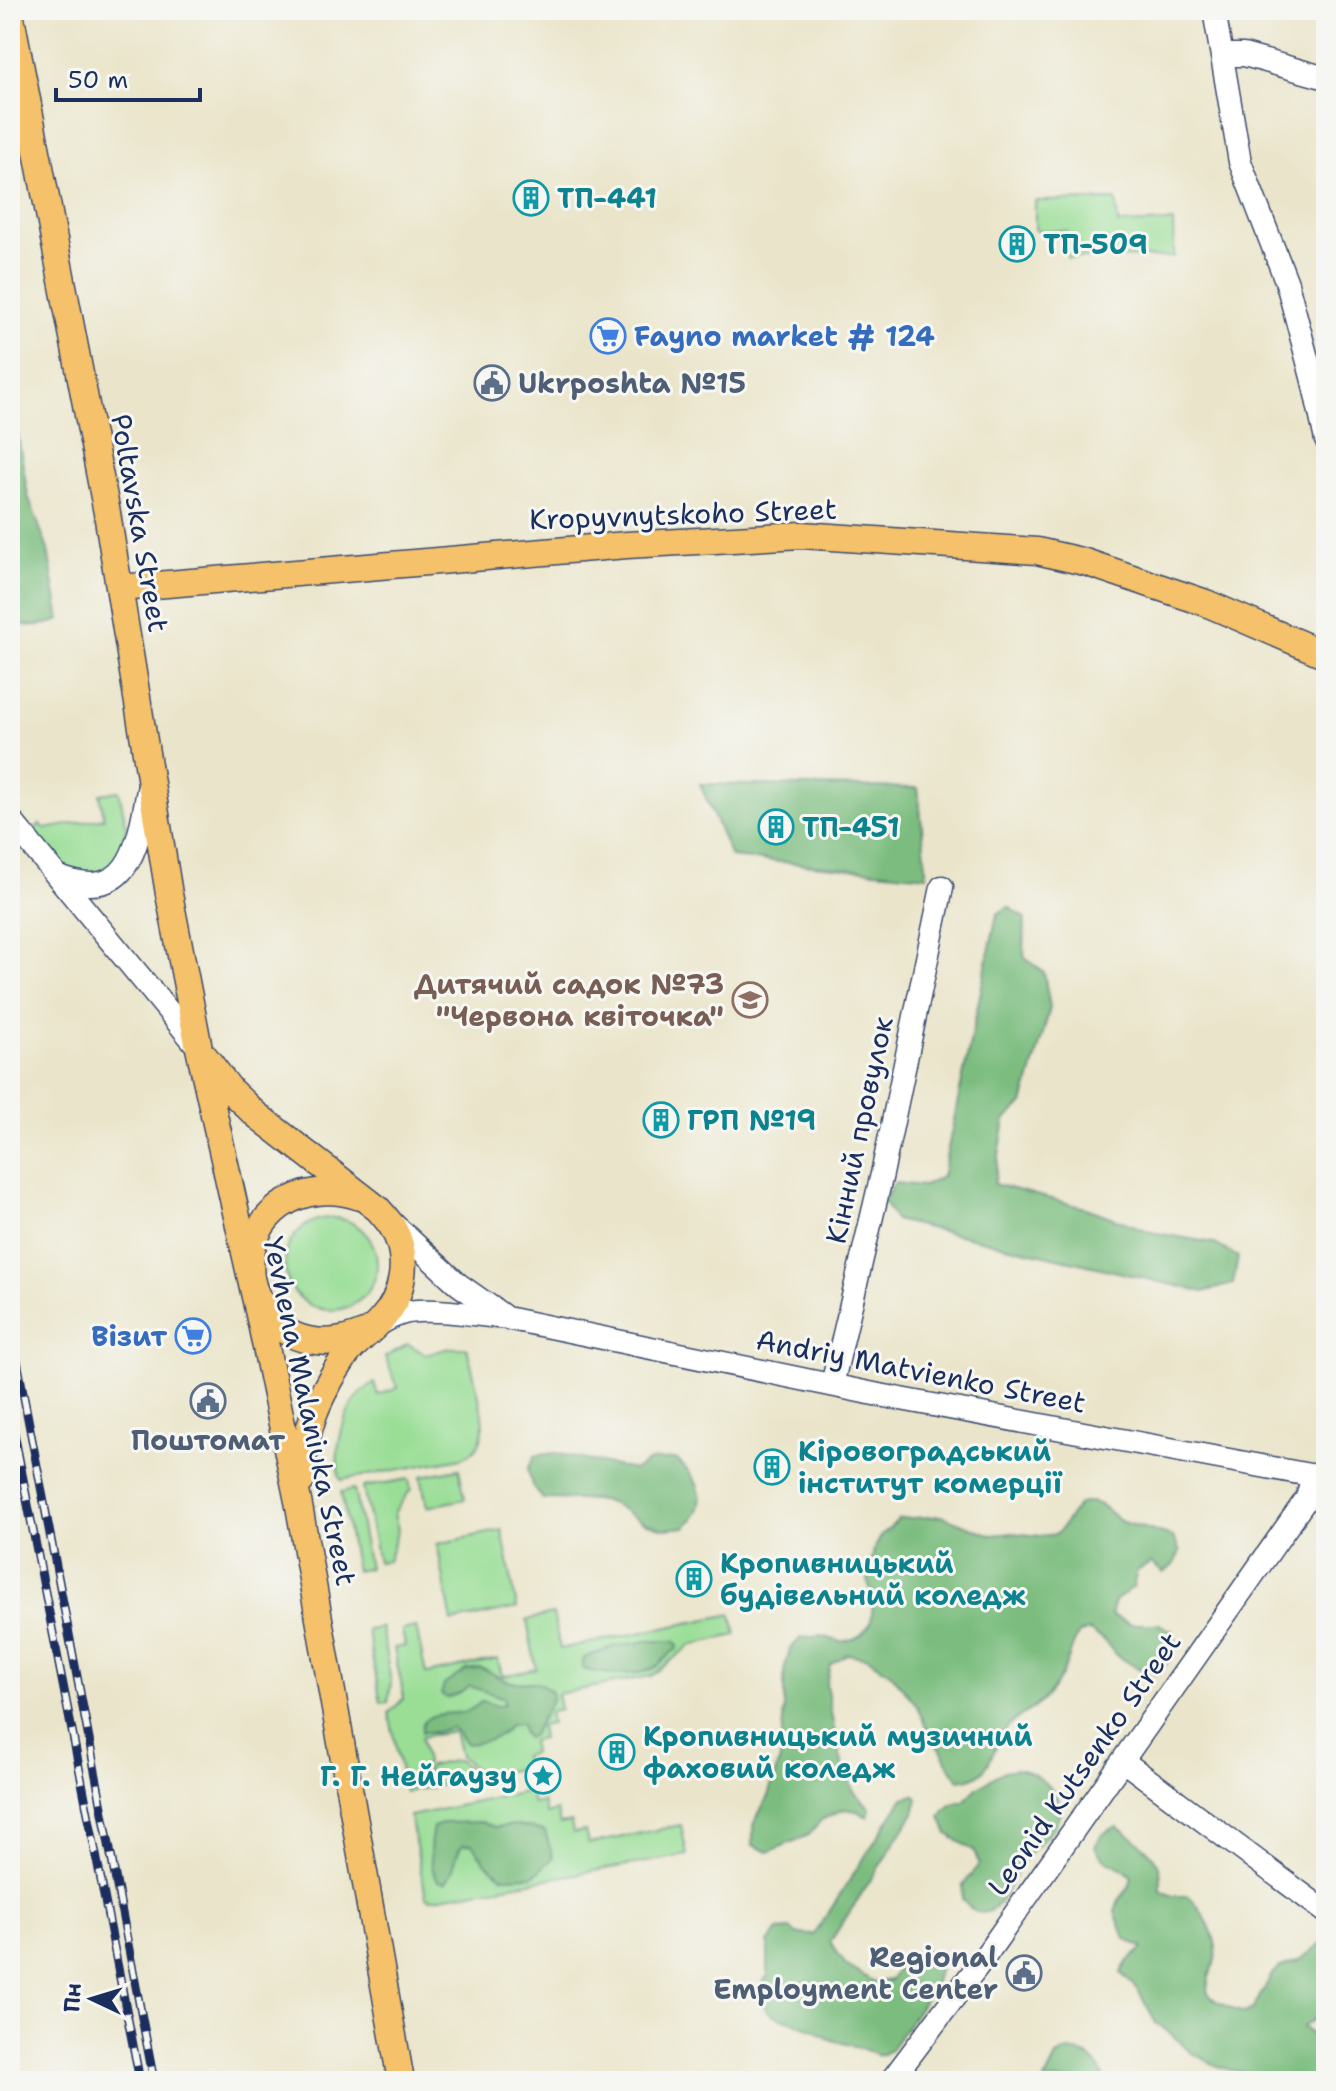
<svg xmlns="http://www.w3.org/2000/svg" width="1336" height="2091" font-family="'Shantell Sans',sans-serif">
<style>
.green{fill:#9ade96;stroke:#5a867a;stroke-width:2}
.forest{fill:#7bbd7f;stroke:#4b766e;stroke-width:2}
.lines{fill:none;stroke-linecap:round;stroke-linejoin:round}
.minor-casing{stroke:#3a4a6e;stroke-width:25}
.major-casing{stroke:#3a4a6e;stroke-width:29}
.minor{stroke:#fff;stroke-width:22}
.major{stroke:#f5c16b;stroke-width:26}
.rail-casing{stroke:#1b2f5e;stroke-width:9}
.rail{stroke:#f6f6f2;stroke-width:6;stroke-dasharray:18;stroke-linecap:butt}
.labels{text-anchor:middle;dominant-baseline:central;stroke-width:6;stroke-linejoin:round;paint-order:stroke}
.culture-label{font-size:28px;font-weight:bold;fill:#0d838f;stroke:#f6f6f2;text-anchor:start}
.shop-label{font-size:28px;font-weight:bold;fill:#366cbe;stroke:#f6f6f2;text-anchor:start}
.service-label{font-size:28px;font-weight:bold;fill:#4e5e75;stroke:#f6f6f2;text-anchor:start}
.street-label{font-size:28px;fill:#1b2f5e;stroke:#f6f6f2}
.education-label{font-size:28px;font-weight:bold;fill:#785e54;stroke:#f6f6f2;text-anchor:end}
</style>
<rect width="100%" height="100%" fill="#f6f6f2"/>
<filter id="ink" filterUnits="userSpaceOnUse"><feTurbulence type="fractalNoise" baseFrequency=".0125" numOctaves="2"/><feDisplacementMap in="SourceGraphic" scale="16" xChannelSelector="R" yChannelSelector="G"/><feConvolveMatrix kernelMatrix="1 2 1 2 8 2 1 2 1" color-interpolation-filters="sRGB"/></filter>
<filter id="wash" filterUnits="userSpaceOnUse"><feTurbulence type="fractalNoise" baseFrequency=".006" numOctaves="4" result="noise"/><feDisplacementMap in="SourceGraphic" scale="32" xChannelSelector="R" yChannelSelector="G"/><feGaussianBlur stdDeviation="1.8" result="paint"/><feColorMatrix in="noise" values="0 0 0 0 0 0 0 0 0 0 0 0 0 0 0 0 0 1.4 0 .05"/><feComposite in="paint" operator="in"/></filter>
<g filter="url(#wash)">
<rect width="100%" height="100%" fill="#eae5ca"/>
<path class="green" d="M 1116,200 L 1118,224 L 1173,222 L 1174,257 L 1067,258 L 1067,231 L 1035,230 L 1035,201 Z
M 119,791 L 126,825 L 124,844 L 115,863 L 105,873 L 93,877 L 65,870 L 31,832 L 40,824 L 46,829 L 104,818 L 100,794 Z
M285 1264a46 46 0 1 1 92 0a46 46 0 1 1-92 0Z
M 408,1344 L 425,1354 L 450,1348 L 467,1348 C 471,1362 474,1377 478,1392 C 483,1416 491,1446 462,1458 L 341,1480 C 332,1460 342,1418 355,1400 C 360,1393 367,1388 374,1383 L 378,1395 L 398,1388 L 385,1357 Z
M 459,1469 L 465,1499 L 427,1507 L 421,1476 Z
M 409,1479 L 411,1489 L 394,1513 L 398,1530 L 388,1561 L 378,1562 L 363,1487 Z
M 354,1489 L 369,1568 L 356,1571 L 341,1492 Z
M 502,1530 L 517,1608 L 452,1622 L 437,1544 Z
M 553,1614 L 560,1649 L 732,1614 L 736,1635 L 691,1645 L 651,1676 L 557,1694 L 560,1709 L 549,1712 L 551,1724 L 540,1726 L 542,1739 L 531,1741 L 533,1753 L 523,1756 L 525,1767 L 483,1776 L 460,1756 L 454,1731 L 421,1737 L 426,1763 L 412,1791 L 405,1792 L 389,1713 L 404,1698 L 394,1648 L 405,1646 L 402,1630 L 416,1627 L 426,1674 L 498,1659 L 502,1676 L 536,1669 L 527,1620 Z
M 381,1628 L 391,1682 L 388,1702 L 381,1703 L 367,1630 Z
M 458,1760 L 479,1777 L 417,1790 L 429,1766 Z
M 530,1791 L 533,1804 L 543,1802 L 546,1814 L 557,1811 L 560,1824 L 571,1822 L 573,1833 L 585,1831 L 588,1844 L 681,1825 L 687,1855 L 430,1899 L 426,1897 L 410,1816 Z"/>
<path class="forest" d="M 10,389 L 28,496 L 48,550 L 60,620 C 46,626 25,627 10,623 Z
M 700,784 L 918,788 L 927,876 L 731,857 Z
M 1009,907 L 1025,918 L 1024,956 L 1044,973 L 1050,1008 L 1023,1104 L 1005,1120 L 994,1184 L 1089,1209 L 1151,1232 L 1213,1243 L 1238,1257 L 1233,1284 L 1203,1292 L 895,1220 L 883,1201 L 894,1183 L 924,1186 L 942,1177 L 997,914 Z
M 554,1453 L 634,1470 L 650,1461 L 676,1459 C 690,1472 707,1490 698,1511 C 695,1517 690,1522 686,1527 L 664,1529 L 643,1522 L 613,1504 L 601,1500 L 543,1499 L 532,1485 L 528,1469 L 535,1456 Z
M 1091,1502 L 1101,1505 L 1120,1521 L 1173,1537 L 1180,1552 L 1173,1565 L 1164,1573 L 1151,1563 L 1137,1571 L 1133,1587 L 1115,1601 L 1111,1615 L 1130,1624 L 1159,1624 L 1172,1631 L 1178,1646 L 1170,1660 L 1157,1674 L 1144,1672 L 1115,1654 L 1104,1640 L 1089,1631 L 1079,1633 C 1073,1643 1071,1652 1067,1662 C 1063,1675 1053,1689 1044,1699 C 1033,1711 1015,1716 1005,1730 C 988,1753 994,1778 959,1780 L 948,1764 L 944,1754 L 931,1738 L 916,1704 L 891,1674 L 868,1658 L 847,1654 L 830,1665 L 826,1684 L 836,1740 L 842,1763 L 853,1790 L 870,1808 L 868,1817 L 857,1811 L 844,1809 L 821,1820 L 809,1835 L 768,1852 L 753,1845 L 753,1825 L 768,1796 L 780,1759 L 784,1708 L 784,1671 L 790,1649 L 801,1638 L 822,1636 L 841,1642 L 853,1639 L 862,1634 L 871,1623 L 873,1603 L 868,1581 L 874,1549 L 882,1535 L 899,1519 L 942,1516 L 992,1535 L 1013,1533 L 1040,1536 L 1057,1534 L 1079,1504 Z
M 647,1641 L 674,1641 L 678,1645 L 677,1649 C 667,1655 662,1664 652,1669 C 639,1676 595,1675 582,1668 L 584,1658 L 613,1647 Z
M 480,1668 C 491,1671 500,1680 512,1682 C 532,1684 534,1677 551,1691 L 552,1700 L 532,1735 L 527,1738 L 523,1734 L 521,1724 L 510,1725 C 497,1741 486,1742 467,1744 C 460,1739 459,1732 452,1727 L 435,1732 L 422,1732 C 420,1710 449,1715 464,1712 C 471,1710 477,1706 482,1701 L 497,1706 L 504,1704 L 504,1698 L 470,1686 L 460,1693 L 447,1698 L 441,1694 L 444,1685 L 466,1670 Z
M 1018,1769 C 1031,1771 1040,1777 1049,1787 C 1080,1817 1038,1840 1022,1862 C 1013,1876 1004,1906 987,1912 C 975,1915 968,1907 962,1899 L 963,1884 L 973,1874 L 979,1863 L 974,1851 L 948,1834 L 941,1817 L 946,1809 L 953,1804 L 964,1801 L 978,1787 L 1004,1771 Z
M 915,1795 L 918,1799 L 914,1813 L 830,1942 L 846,1965 L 874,1982 L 891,1980 C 900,1963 906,1956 924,1950 L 934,1955 L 939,1967 L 934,1985 L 891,2050 L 879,2056 L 861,2048 L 829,2039 L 815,2030 L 771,2014 L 765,2008 L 759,1988 L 768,1975 L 768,1943 L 778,1930 L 791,1929 L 796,1934 L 814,1935 L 903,1798 Z
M 481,1822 L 495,1827 L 518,1825 L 545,1831 L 553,1858 L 533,1876 L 503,1877 L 486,1863 L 472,1844 L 462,1845 C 454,1857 455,1873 445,1883 L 438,1881 C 428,1864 429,1846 433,1827 L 445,1823 Z
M 1117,1827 C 1131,1836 1156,1852 1160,1870 C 1161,1876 1161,1884 1161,1891 L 1173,1896 L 1189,1896 C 1203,1910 1219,1939 1216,1959 C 1215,1965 1211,1971 1209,1977 C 1209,1979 1207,1988 1207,1990 C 1208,2000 1234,2010 1244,2013 L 1253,2009 L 1271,1976 L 1280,1967 L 1299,1961 L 1326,1939 C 1326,1958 1328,2000 1318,2015 C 1314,2020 1308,2023 1303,2027 L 1326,2048 L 1326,2081 L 1255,2081 L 1250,2074 L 1222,2068 L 1190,2052 L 1175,2037 L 1156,2023 L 1138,1990 L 1121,1973 L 1127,1962 L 1143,1948 L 1125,1938 L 1115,1912 L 1119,1900 L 1129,1888 L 1132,1877 C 1122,1863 1102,1865 1095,1846 C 1101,1836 1105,1830 1117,1827 Z
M 1068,2051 C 1086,2053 1095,2058 1103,2075 L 1099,2081 L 1044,2081 L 1056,2057 Z"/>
</g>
<g filter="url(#ink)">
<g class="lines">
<defs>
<path id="minor" d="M 1214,10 L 1240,162 L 1287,283 L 1313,381 L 1326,440
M 1223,55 L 1244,55 L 1326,78
M 10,819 L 199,1048
M 59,877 C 131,905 138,843 148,790
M 391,1222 L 458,1284 L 502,1315
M 378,1325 C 388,1319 397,1314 408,1312 C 435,1308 479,1315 506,1318 L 874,1394 L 1326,1478
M 832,1385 L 882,1174 L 942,887
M 1123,1761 L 1326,1912
M 891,2081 L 986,1955 L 1307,1498 L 1313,1475"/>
<path id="major" d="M 10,12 L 107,513 L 169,894 L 199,1048 L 262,1328 L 299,1506 L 401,2081
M 120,588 L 627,545 L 802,535 L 1037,551 L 1085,562 L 1206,603 L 1326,655
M 205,1057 L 231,1091 L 254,1113 L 378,1209 C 383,1215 389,1221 393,1228 C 410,1258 404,1296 381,1320 C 370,1333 356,1341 346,1355 C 316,1399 305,1428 301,1481
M 360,1197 C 302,1176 243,1214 251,1278 C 253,1290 259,1302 266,1312 C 289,1345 330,1348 364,1333"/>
</defs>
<use href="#minor" class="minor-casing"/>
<use href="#major" class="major-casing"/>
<use href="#minor" class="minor"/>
<use href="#major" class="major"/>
<defs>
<path id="rail" d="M 10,1324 L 154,2081
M 10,1412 L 140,2081"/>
</defs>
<use href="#rail" class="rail-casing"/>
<use href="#rail" class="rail"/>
</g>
</g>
<defs>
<symbol id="building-ring" viewBox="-11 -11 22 22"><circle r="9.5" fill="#f6f6f2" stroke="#0f9aa8" stroke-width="1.5"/><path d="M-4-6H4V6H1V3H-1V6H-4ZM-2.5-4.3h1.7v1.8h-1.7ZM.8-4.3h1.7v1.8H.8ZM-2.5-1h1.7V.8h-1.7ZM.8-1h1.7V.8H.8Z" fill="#0f9aa8"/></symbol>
<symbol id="supermarket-ring" viewBox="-11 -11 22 22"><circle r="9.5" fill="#f6f6f2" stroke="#3f7fe0" stroke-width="1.5"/><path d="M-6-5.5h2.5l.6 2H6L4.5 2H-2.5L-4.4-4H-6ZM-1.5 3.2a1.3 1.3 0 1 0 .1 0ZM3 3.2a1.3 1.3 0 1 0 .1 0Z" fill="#3f7fe0"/></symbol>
<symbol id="civic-ring" viewBox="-11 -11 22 22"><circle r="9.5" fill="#f6f6f2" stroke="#5c6f8a" stroke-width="1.5"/><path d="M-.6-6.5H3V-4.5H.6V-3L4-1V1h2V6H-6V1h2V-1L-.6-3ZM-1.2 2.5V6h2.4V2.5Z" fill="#5c6f8a"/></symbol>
<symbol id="school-ring" viewBox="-11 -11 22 22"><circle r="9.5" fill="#f6f6f2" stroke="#8d6e63" stroke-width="1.5"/><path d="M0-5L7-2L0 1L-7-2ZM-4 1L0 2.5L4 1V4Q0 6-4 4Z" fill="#8d6e63"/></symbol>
<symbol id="sight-ring" viewBox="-11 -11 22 22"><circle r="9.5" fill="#f6f6f2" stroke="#0f9aa8" stroke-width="1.5"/><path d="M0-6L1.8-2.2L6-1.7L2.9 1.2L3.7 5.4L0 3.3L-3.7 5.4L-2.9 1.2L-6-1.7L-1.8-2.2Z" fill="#0f9aa8"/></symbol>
</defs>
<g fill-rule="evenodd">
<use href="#building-ring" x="511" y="178" width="40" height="40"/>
<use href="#building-ring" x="997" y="224" width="40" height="40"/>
<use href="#supermarket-ring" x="588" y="316" width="40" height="40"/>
<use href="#civic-ring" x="472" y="363" width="40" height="40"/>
<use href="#building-ring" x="756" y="807" width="40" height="40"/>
<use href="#school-ring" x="730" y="980" width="40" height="40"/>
<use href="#building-ring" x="641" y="1100" width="40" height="40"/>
<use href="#supermarket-ring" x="173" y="1316" width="40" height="40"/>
<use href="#civic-ring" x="188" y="1381" width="40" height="40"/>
<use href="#building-ring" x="752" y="1447" width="40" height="40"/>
<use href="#building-ring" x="674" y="1559" width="40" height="40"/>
<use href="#building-ring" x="597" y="1732" width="40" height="40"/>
<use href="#sight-ring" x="523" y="1756" width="40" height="40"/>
<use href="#civic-ring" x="1004" y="1953" width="40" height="40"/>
</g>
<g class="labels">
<g class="culture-label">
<text x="557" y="198">ТП-441</text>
<text x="1043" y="244">ТП-509</text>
<text x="802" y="827">ТП-451</text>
<text x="687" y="1120">ГРП №19</text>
<text x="798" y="1451">Кіровоградський<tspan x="798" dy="32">інститут комерції</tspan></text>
<text x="720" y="1563">Кропивницький<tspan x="720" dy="32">будівельний коледж</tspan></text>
<text x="643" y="1736">Кропивницький музичний<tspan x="643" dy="32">фаховий коледж</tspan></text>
<text x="517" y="1776" text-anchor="end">Г. Г. Нейгаузу</text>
</g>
<g class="shop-label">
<text x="634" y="336">Fayno market # 124</text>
<text x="167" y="1336" text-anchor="end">Візит</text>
</g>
<g class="service-label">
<text x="518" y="383">Ukrposhta №15</text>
<text x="208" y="1440" text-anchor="middle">Поштомат</text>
<text x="998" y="1957" text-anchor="end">Regional<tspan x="998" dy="32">Employment Center</tspan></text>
</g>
<g class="street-label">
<text transform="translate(683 514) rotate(-2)">Kropyvnytskoho Street</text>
<text transform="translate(140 523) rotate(80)">Poltavska Street</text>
<text transform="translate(859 1130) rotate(-78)">Кінний провулок</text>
<text transform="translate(921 1371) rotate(11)">Andriy Matvienko Street</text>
<text transform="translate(310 1411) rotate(78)">Yevhena Malaniuka Street</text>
<text transform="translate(1084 1764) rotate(-55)">Leonid Kutsenko Street</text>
</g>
<g class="education-label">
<text x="724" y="984">Дитячий садок №73<tspan x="724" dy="32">"Червона квіточка"</tspan></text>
</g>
</g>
<rect width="1336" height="2091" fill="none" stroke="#f6f6f2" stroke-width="40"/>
<g transform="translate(92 1999) rotate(274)" stroke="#f6f6f2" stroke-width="6" paint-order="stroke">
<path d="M0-6L14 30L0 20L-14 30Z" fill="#1b2f5e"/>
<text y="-12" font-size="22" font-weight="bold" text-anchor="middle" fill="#1b2f5e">Пн</text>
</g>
<path d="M56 88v12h144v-12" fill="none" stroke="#1b2f5e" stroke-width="4"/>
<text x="68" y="88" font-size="24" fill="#1b2f5e" stroke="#f6f6f2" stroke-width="6" paint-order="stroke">50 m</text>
</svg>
